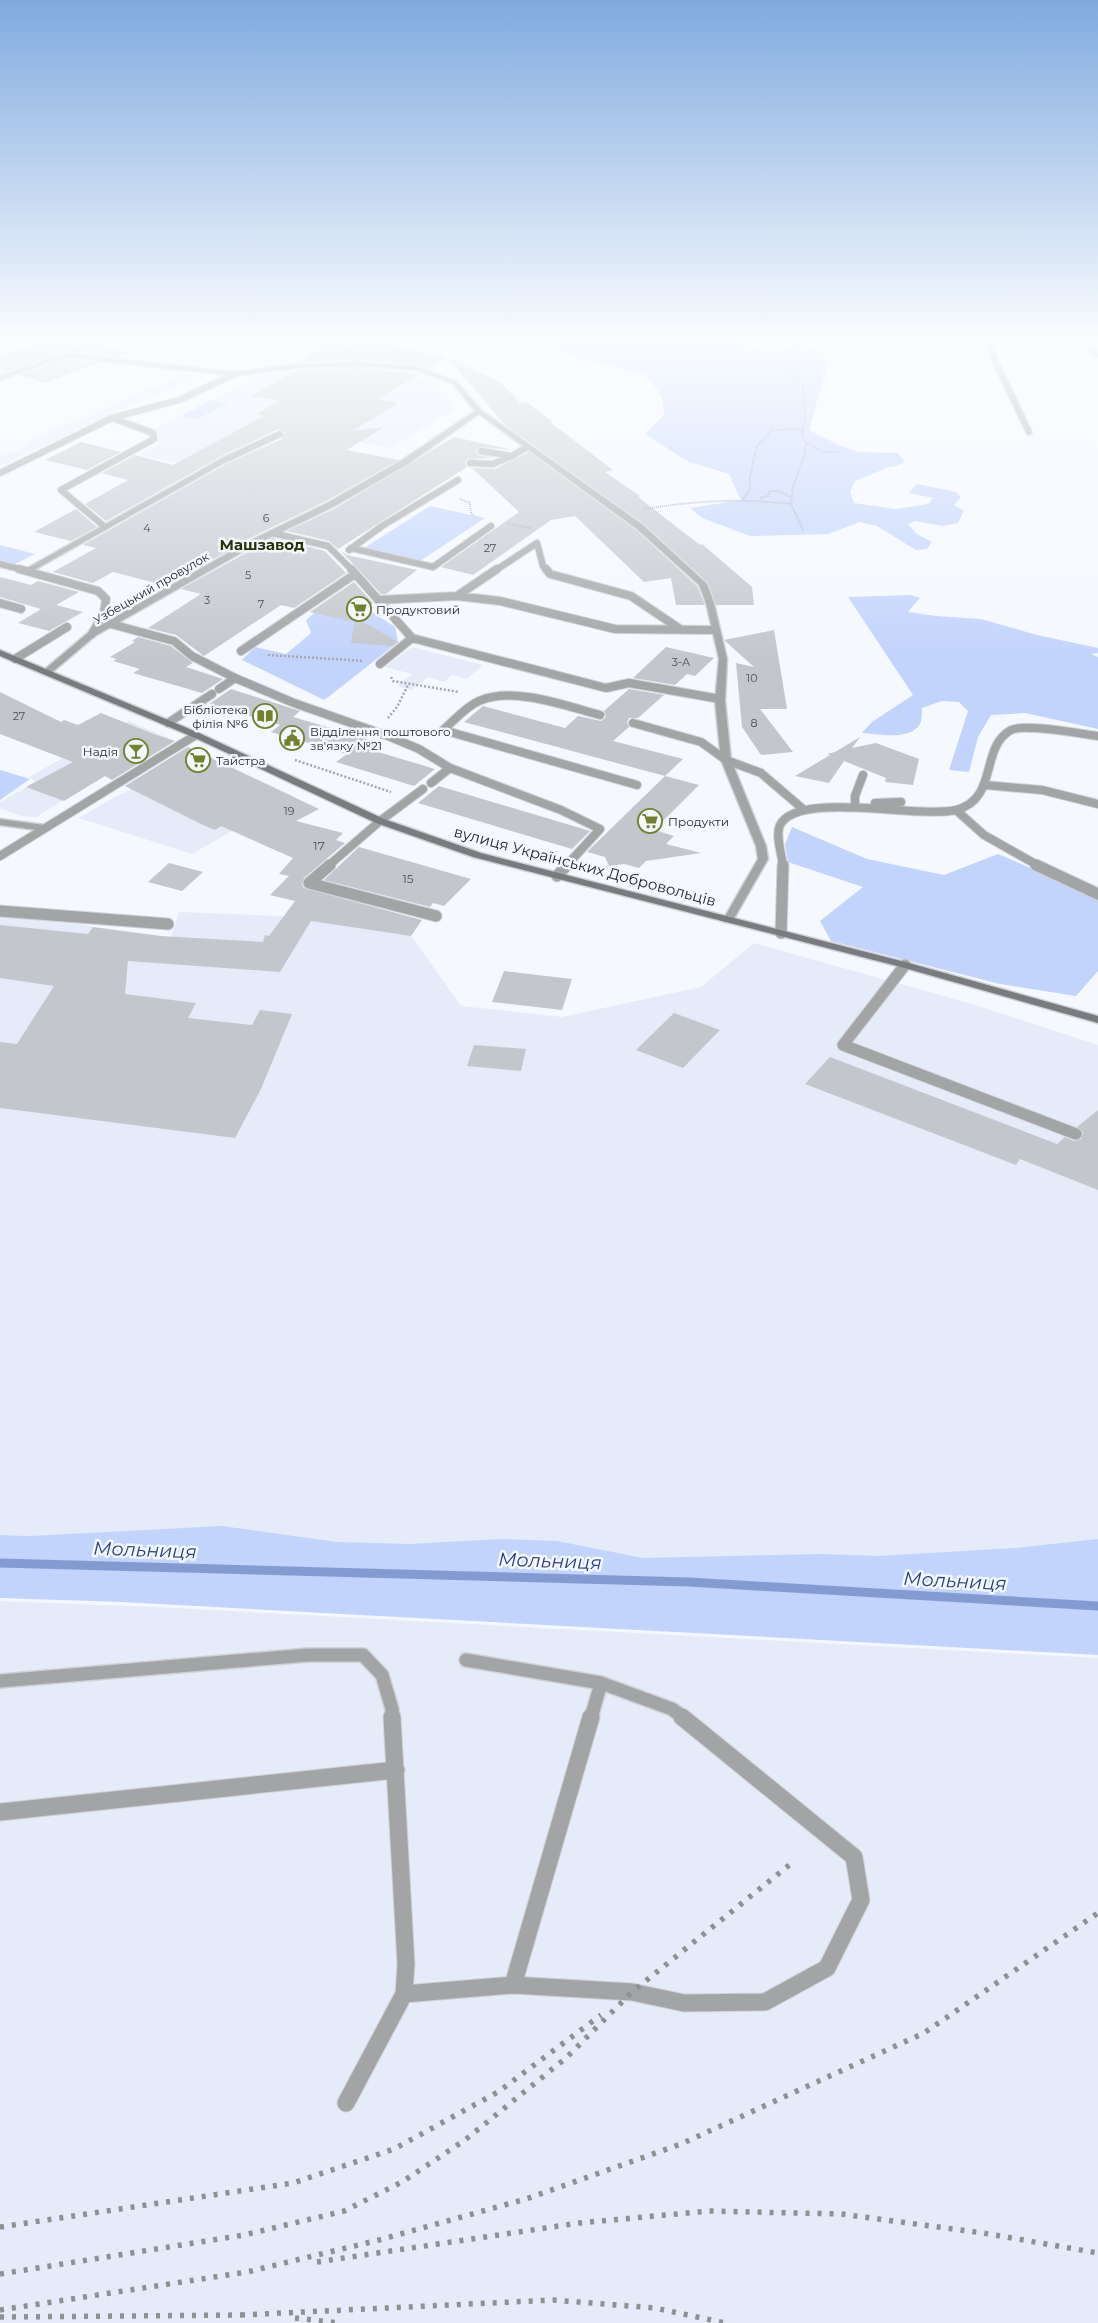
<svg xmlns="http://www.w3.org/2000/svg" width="1098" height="2323" font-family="Montserrat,sans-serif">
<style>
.built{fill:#e5ebf8}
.green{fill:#c2d3fc}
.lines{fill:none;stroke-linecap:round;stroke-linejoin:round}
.stream{stroke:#849bd2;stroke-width:9}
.building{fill:#c3c6cc}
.lane-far4-casing{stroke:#d0d2d8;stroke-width:8}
.lane-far3-casing{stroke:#d0d2d8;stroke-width:10}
.lane-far2-casing{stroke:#d0d2d8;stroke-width:13}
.lane-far1-casing{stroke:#d0d2d8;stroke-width:16}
.lane-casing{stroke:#d0d2d8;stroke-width:19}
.street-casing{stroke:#d0d2d8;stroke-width:3}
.secondary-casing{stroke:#d0d2d8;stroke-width:3}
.path-far1{stroke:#a4a6ab;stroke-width:2;stroke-dasharray:1 1;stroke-linecap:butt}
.path{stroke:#a4a6ab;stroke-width:2.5;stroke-dasharray:2 2;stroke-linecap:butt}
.lane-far4{stroke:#a3a4a6;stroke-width:6}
.lane-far3{stroke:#a3a4a6;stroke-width:8}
.lane-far2{stroke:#a3a4a6;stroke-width:11}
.lane-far1{stroke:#a3a4a6;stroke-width:13}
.lane{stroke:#a3a4a6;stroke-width:17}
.street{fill:#a3a4a6;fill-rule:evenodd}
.secondary{fill:#7a7b7f;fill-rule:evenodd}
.rail{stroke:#8e9094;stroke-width:5.5;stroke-dasharray:4 8;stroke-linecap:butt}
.labels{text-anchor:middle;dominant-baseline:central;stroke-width:5;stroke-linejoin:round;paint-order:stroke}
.far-number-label{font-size:11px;fill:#4c4e51}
.far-street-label{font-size:12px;fill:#252628;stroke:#f5f8ff}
.far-poi-label{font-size:12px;fill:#252628;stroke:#f5f8ff;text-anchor:start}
.number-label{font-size:12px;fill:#4c4e51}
.far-quarter-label{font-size:15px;font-weight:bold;fill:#2a3007;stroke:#f5f8ff}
.street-label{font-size:15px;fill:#252628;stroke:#f5f8ff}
.near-water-label{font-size:19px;font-style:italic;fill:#293f82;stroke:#f5f8ff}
</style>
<rect width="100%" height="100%" fill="#f5f8ff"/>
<path class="built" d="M 298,372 L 398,373 L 432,382 L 447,393 L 455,409 L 391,448 L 286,428 L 203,468 L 138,455 L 160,444 L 152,430 L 260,374 Z
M 186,374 L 202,376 L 125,408 L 0,466 L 0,457 L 31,444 L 26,442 L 75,420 L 80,421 L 111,405 Z
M 412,647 L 483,665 L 466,679 L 452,675 L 444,682 L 428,677 L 412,690 L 397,686 L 412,674 L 385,667 Z
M 129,721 L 168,738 L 36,817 L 21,816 L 0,808 L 0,802 L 36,782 L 29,777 Z
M 204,754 L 293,796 L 192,854 L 79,818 L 111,799 Z
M 179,912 L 283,916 L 411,936 L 461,1006 L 562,1017 L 701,987 L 754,943 L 972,1004 L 1098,1045 L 1098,1568 L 466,1554 L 187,1540 L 0,1535 L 0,915 L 64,920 L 93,927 L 171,937 Z
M 0,1601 L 158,1607 L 1098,1658 L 1098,2323 L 0,2323 Z"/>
<path class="green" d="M 0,337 L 38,337 L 0,353 Z
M 148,337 L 337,337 L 324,342 L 241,338 L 142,339 Z
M 500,337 L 727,337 L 770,353 L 781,351 L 795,343 L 818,348 L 827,365 L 809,430 L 839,445 L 858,452 L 897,453 L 905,461 L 897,466 L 889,467 L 855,481 L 850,492 L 854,503 L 896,509 L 928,504 L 933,498 L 909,493 L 917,484 L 956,492 L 961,497 L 954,505 L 964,511 L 958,523 L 943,526 L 915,521 L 908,524 L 917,534 L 932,542 L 927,549 L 916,550 L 877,526 L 860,522 L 828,534 L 750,536 L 702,518 L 690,508 L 741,500 L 729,474 L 687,461 L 645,434 L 664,415 L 662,397 L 647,375 Z
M 212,400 L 228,403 L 198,419 L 182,416 Z
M 430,506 L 485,518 L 420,561 L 364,548 Z
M 0,545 L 35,554 L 13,565 L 0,562 Z
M 335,595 L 360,604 L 395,627 L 398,642 L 331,695 L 324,700 L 242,660 L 255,647 L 286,654 L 311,633 L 306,620 Z
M 911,595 L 920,598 L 908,612 L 936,616 L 981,619 L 1037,635 L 1098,648 L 1098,653 L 1091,654 L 1098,657 L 1098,729 L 1025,713 L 991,715 L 978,737 L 969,772 L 949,770 L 968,711 L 959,702 L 942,701 L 922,708 C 922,713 922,720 920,724 C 910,741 878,734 862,733 L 872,722 L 913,695 L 848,597 Z
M 0,770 L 30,779 L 0,800 Z
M 792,827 L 867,859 L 944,875 L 998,854 L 1098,897 L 1098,971 L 1076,996 L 1000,984 L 831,941 L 820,921 L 863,887 L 788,862 L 785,844 Z
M 222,1526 L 337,1542 L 410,1544 L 501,1539 L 557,1541 L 643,1558 L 822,1554 L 878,1556 L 1015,1548 L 1098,1539 L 1098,1655 L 122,1602 L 0,1598 L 0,1535 L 31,1536 Z"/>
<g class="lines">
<path class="stream" d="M 0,1563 L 689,1582 L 1098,1606"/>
</g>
<path class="building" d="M 54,340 L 83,345 L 7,372 L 0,369 L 0,355 Z
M 364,340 L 447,357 L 446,356 L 501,383 L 520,403 L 526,402 L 553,422 L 550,422 L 613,470 L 605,472 L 640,496 L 638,497 L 700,545 L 702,544 L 752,587 L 754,605 L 716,605 L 708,583 L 644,524 L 505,425 L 447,357 L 428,369 L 415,364 L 357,360 L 303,362 L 324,343 L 352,346 Z
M 98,347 L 131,352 L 117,357 L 82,353 Z
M 65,359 L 100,363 L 43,383 L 19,375 Z
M 357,368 L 420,374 L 378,399 L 399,403 L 352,431 L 384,427 L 347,450 L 399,460 L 326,501 L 248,539 L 167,586 L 113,572 L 93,583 L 53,572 L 96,548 L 83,545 L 228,463 L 282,439 L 285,432 L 278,429 L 225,454 L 106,521 L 85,504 L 128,480 L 102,473 L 135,455 L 173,465 L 264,416 L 256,414 L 279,401 L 251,396 L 298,370 Z
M 454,437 L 513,450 L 479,447 L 476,451 L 478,455 L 494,458 L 467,459 L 465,463 L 467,467 L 338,549 L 329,541 L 287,531 L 334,509 Z
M 81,442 L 120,452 L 87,470 L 45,460 Z
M 529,452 L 636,530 L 697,586 L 705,605 L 676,605 L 671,578 L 644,582 L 575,516 L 551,520 L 473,575 L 441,567 L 519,512 L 472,468 L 495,469 Z
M 76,509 L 97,527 L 71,541 L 34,532 Z
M 273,538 L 325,551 L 346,573 L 294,608 L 281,605 L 204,656 L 176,635 L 148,628 L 201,594 L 181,589 Z
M 341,551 L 347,555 L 417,570 L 386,594 L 381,594 Z
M 0,577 L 31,585 L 38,581 L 79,592 L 56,605 L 83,612 L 49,631 L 18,623 L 41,609 L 0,597 Z
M 354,582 L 373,603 L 349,621 L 310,612 Z
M 355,617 L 398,642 L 393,646 L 351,643 Z
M 774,630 L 787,709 L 760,709 L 793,752 L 761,755 L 742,727 L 736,663 L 754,667 L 724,640 Z
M 138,637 L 171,646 L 193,663 L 186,667 L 223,679 L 202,693 L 133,673 L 140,669 L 113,661 L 117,659 L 110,657 L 135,642 L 132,641 Z
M 666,647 L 714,658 L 695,676 L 687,674 L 675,685 L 633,678 Z
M 231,689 L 300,711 L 293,717 L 368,739 L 346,754 L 271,732 L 280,725 L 209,704 Z
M 629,689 L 664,695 L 638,718 L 629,718 L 627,722 L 629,727 L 613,741 L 683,759 L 665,776 L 464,722 L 483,706 L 565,728 L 578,716 L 601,721 L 606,717 L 604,711 Z
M 0,692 L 61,722 L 64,720 L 78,725 L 101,713 L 154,734 L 175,741 L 112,780 L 105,776 L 64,801 L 26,787 L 73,762 L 0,734 Z
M 860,737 L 852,748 L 876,743 L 919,759 L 913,785 L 885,782 L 886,778 L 844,761 L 829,783 L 795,776 L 830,755 L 827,754 L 835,752 Z
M 358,746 L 435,769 L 414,786 L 336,762 Z
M 188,747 L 319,809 L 296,821 L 343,833 L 336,840 L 345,843 L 304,878 L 302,884 L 304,888 L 422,920 L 411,936 L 311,921 L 280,972 L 128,961 L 125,994 L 196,1003 L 188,1018 L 252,1025 L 260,1010 L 292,1014 L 261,1089 L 235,1138 L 0,1108 L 0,1042 L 17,1044 L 54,986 L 0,978 L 0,925 L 88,934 L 93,927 L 160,936 L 263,942 L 265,935 L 269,936 L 295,901 L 270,895 L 289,876 L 279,874 L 293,858 L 221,826 L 215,830 L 203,825 L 125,786 Z
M 665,776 L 699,785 L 654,830 L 674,836 L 666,844 L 701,853 L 646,861 L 639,868 L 624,864 L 609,866 L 605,857 L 587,852 Z
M 439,786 L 590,831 L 572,849 L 418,803 Z
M 359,847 L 471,879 L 444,906 L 433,903 L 430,907 L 324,880 Z
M 169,863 L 203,872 L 182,891 L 148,882 Z
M 504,971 L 572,979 L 562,1010 L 492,1002 Z
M 674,1013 L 720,1030 L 683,1068 L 636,1050 Z
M 474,1045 L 526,1049 L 521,1071 L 467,1066 Z
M 830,1057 L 1057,1144 L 1065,1137 L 1074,1141 L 1081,1139 L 1083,1132 L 1077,1127 L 1098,1110 L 1098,1190 L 1020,1159 L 1016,1165 L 805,1084 Z"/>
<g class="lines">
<defs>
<path id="lane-far4" d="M 987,337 L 995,361 L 1029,432
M 1076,337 L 1098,355
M 481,451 L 512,456 L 527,447
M 229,458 L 280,434
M 470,463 L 493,464 L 512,456
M 0,473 L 112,418 L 179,400 L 235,374
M 105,527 L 61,490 L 154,439 L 153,433 L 112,418
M 272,533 L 328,546 L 352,570
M 351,548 L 433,567 L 491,526
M 349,550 L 382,526 L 458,480
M 0,564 L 23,570
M 496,570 L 537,543 L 543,566 L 547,570"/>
<path id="lane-far3" d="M 19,569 L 98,591 L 106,599 L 104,613 L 92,634
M 351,569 L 412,638 L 606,688 L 629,683 L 720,699
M 497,569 L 457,596 L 500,601 L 615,629 L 715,630
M 546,569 L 550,574 L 631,596 L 680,629
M 378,600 L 457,596
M 0,603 L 21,609
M 111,624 L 174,641 L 192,656 L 235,678 L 294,703 L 388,736 L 419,749 L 450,768 L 561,810 L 600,829 L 566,866
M 241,651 L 355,574
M 15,659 L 67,627
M 380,664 L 412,638
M 219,689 L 235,678
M 600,715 C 566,706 514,686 479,701 C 465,707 454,721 443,730 L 637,785
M 168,723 L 212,694
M 633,723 L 701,742 L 726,760 L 761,773 L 803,809
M 431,783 L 450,768
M 985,785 L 1042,790 L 1098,804
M 875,803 L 901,802
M 855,804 L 855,796 L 863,775
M 956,810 L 984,835 L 1039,866
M 0,856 L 196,735
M 328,866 L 380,821 L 423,789
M 783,866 C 782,855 775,835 780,825 C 798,790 919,819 956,810 C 999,799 979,748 1011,730 C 1025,723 1081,734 1098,736"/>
<path id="lane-far2" d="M 330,865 L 309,883 L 436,916
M 1036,865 L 1098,894
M 557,876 L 567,865
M 0,911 L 168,924
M 781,933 L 783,865
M 905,965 L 843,1045 L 1076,1134"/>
<path id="lane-far1" d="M 466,1660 L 601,1683 L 672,1709 L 684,1718
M 0,1681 L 308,1655 L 363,1655 L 382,1675 L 392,1709 L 393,1718
M 591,1718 L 601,1683"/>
<path id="lane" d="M 392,1717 L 406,1964 L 404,1994
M 0,1812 L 396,1770
M 513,1985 L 591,1717
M 346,2103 L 404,1994 L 513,1985 L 632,1992 L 684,2003 L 765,2002 L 827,1968 L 861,1900 L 854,1857 L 682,1717"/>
<path id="street" d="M 110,337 L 119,337 L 74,354 L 235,372 L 296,364 L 357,362 L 415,366 L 456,381 L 481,410 L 643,525 L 707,584 L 714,603 L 727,659 L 725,701 L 731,760 L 766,846 L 768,859 L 732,922 L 724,922 L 723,920 L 758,859 L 756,846 L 721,760 L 715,701 L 719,659 L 706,603 L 699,585 L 637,529 L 479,414 L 408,464 L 333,507 L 255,545 L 95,636 L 50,674 L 44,674 L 44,670 L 89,632 L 249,541 L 327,503 L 402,460 L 475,411 L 452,383 L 414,370 L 357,366 L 296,368 L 235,376 L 65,357 L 0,380 L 0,376 Z
M 226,456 L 233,458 L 29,573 L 22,571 Z
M 0,819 L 44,825 L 49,828 L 44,831 L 0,825 Z"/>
<path id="secondary" d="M 0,650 L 199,733 L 384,819 L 481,853 L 909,963 L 1098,1016 L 1098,1023 L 901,967 L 473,857 L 376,823 L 193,737 L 0,656 Z"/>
</defs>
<use href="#lane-far4" class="lane-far4-casing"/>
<use href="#lane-far3" class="lane-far3-casing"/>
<use href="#lane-far2" class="lane-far2-casing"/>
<use href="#lane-far1" class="lane-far1-casing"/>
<use href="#lane" class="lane-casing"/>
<use href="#street" class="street-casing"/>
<use href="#secondary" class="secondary-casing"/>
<path class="path-far1" d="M 786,337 L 782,339 L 774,351 L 782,366 L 803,385 L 805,419 L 802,434 L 806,443 L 805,454 L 793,487 L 791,504 L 803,530
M 807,443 L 823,452 L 839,452
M 760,498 L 768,496 L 770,491 L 778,491 L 791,497
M 460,499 L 470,503 L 471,513 L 475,517
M 743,499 L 750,490 L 750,477 L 757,446 L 772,430 L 803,429
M 644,509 C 693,501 741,498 791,504
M 508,524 L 531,528"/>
<path class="path" d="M 268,655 L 364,661
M 391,677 L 393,681 L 459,692
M 388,718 L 397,707 L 408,685
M 295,760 L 391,792"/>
<use href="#lane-far4" class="lane-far4"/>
<use href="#lane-far3" class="lane-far3"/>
<use href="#lane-far2" class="lane-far2"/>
<use href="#lane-far1" class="lane-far1"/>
<use href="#lane" class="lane"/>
<use href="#street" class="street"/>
<use href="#secondary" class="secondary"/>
<path class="rail" d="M 0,2227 L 293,2183 L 394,2149 L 498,2092 L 601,2015
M 317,2262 L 579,2223 L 709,2211 L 841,2214 L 983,2233 L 1098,2253
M 0,2274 L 244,2235 L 344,2211 L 402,2182 L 465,2140 L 566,2058 L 632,1992 L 793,1862
M 0,2310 L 247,2272 L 379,2240 L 526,2199 L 681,2144 L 924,2033 L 1098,1913
M 241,2315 L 553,2300 L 655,2308 L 725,2323
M 0,2317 L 247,2315
M 295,2318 L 339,2323"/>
</g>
<linearGradient id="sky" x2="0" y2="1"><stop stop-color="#80aadf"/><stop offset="0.51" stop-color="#fafcff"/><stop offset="1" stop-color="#fafcff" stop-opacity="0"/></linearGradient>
<rect width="1098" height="662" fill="url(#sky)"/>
<defs>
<symbol id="supermarket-ring" viewBox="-11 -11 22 22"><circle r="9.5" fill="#f5f8ff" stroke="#73802d" stroke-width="1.5"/><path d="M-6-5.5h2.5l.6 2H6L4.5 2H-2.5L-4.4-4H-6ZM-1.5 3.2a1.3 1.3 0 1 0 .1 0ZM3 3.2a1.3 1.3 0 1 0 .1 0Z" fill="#73802d"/></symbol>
<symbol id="library-ring" viewBox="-11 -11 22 22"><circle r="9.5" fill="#f5f8ff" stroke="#73802d" stroke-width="1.5"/><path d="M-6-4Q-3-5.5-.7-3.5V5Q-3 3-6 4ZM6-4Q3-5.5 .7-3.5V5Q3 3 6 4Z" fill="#73802d"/></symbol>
<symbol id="civic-ring" viewBox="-11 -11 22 22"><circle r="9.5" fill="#f5f8ff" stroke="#73802d" stroke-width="1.5"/><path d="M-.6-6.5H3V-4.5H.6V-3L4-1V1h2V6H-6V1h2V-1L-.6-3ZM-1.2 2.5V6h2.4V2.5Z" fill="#73802d"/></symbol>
<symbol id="bar-ring" viewBox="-11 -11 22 22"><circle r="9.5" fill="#f5f8ff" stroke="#73802d" stroke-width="1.5"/><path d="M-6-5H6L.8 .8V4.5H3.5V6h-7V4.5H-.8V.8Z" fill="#73802d"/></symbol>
</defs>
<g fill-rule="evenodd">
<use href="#supermarket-ring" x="345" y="595" width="28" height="28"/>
<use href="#library-ring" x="251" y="702" width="28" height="28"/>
<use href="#civic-ring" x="278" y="724" width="28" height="28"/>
<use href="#bar-ring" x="122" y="737" width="28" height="28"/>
<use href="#supermarket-ring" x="184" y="746" width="28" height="28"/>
<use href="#supermarket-ring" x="636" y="807" width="28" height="28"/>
</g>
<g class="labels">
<g class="far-number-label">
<text x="266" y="518">6</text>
<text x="147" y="528">4</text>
<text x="490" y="548">27</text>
<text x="248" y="575">5</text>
<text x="207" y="600">3</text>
<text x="261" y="604">7</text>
<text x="681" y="662">3-А</text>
<text x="752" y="678">10</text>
<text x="19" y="716">27</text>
<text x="754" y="723">8</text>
<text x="289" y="811">19</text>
</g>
<g class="far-street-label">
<text transform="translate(151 588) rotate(-30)">Узбецький провулок</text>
</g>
<g class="far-poi-label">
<text x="376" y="609">Продуктовий</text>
<text x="248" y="709" text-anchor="end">Бібліотека<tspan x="248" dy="14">філія №6</tspan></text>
<text x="310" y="731">Відділення поштового<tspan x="310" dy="14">зв'язку №21</tspan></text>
<text x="118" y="751" text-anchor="end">Надія</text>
<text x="216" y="760">Тайстра</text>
<text x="668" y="821">Продукти</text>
</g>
<g class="number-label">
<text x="319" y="845">17</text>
<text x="408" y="878">15</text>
</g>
<g class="far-quarter-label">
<text x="262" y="544">Машзавод</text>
</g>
<g class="street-label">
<text transform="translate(585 866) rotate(15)">вулиця Українських Добровольців</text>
</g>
<g class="near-water-label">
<text transform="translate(145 1550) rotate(2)">Мольниця</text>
<text transform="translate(550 1561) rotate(2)">Мольниця</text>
<text transform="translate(955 1581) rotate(3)">Мольниця</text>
</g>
</g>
</svg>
